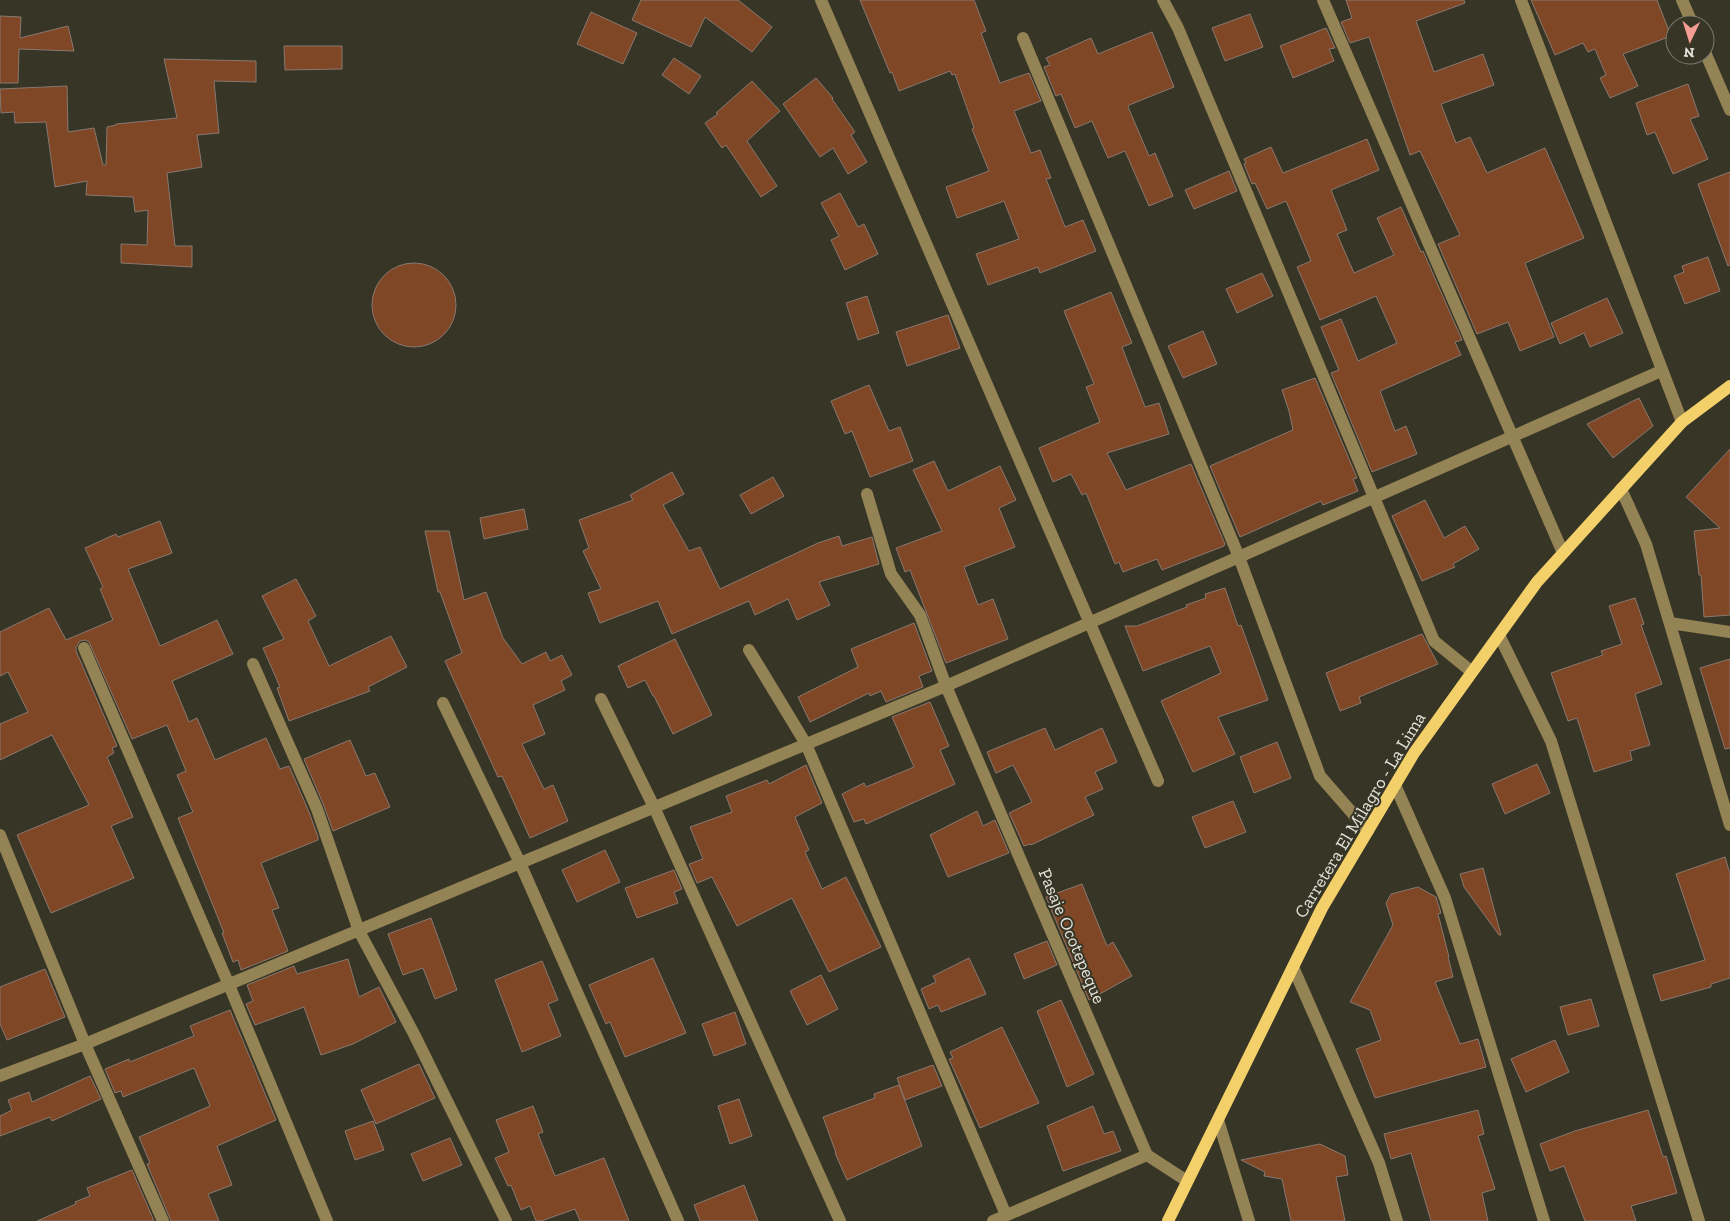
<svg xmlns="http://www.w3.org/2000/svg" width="1730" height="1221" font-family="'Zilla Slab',serif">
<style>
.building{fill:#7f4726;stroke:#89786f}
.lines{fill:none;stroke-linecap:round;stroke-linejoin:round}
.minor{stroke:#948354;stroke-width:12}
.major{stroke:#f4d06a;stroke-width:12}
.labels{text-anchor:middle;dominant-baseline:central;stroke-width:4;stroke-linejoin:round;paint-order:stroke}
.street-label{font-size:18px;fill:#e4e3da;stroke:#373526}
</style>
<rect width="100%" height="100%" fill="#373526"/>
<path class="building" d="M 641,0 L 738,0 L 772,27 L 752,52 L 705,17 L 691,47 L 632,20 Z
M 860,0 L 974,0 L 986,31 L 981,33 L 1000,83 L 1029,73 L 1041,101 L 1014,111 L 1031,153 L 1040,150 L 1051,178 L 1046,179 L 1065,227 L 1083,220 L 1096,251 L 1040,273 L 1038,267 L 988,285 L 976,254 L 1019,239 L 1004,201 L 957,218 L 946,187 L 989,171 L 972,129 L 974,128 L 955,74 L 952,75 L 950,71 L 899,91 L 892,72 L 890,73 Z
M 1346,0 L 1464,0 L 1465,3 L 1416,21 L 1434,72 L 1483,54 L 1494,85 L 1441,104 L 1456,143 L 1470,137 L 1487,173 L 1545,148 L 1584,238 L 1525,263 L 1554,337 L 1520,351 L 1508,322 L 1477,334 L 1438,244 L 1460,235 L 1420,151 L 1410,155 L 1369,37 L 1350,43 L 1341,22 L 1352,18 Z
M 1531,0 L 1657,0 L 1671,36 L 1623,54 L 1638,86 L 1610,98 L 1600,78 L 1606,75 L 1595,49 L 1588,52 L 1583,43 L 1555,55 Z
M 591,12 L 637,33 L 623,64 L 577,44 Z
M 1250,14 L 1263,47 L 1225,61 L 1212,28 Z
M 0,16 L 21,17 L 20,38 L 68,26 L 74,51 L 19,49 L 18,83 L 0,83 Z
M 1326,28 L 1335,48 L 1329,49 L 1334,61 L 1293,78 L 1280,46 Z
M 1152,32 L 1174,87 L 1129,105 L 1128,107 L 1149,156 L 1155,153 L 1173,196 L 1149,206 L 1125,151 L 1108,158 L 1092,121 L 1075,128 L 1061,94 L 1056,96 L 1044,67 L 1050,65 L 1046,58 L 1091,38 L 1098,54 Z
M 284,46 L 342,46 L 342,69 L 285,70 Z
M 674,58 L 701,76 L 689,94 L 662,75 Z
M 164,59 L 256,61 L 256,82 L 214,81 L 219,133 L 197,135 L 202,167 L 167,173 L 175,246 L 192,246 L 192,267 L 121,263 L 121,244 L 147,245 L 148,210 L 135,212 L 133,197 L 86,195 L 87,181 L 55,187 L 46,122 L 15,123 L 14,112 L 1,113 L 0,89 L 67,86 L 68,132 L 94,128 L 103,165 L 106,165 L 107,127 L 116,125 L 116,124 L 177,118 Z
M 816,78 L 833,98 L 832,99 L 855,132 L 851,135 L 867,162 L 848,174 L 833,148 L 820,157 L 783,104 Z
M 752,81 L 780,111 L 747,141 L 777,186 L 761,197 L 726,145 L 722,148 L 705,123 L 718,114 L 716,113 Z
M 1688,84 L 1699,116 L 1690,119 L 1708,159 L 1673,174 L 1655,132 L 1647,135 L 1636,103 Z
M 1367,139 L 1379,170 L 1331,190 L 1347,230 L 1337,234 L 1354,273 L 1394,255 L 1377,218 L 1401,207 L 1421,252 L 1423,251 L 1462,340 L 1455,342 L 1461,355 L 1380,391 L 1395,431 L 1406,426 L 1417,454 L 1372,472 L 1331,373 L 1339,370 L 1321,327 L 1341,319 L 1358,361 L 1397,343 L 1376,296 L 1320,320 L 1297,267 L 1311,261 L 1286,201 L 1267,209 L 1255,183 L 1252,184 L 1244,164 L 1246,163 L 1244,159 L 1271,147 L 1283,173 Z
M 1229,171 L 1237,191 L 1194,209 L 1185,190 Z
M 1730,172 L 1730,265 L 1728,266 L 1698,184 Z
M 840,193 L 858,227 L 864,224 L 878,254 L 845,270 L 831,240 L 839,236 L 821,203 Z
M 1708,257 L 1720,291 L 1685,304 L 1674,276 L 1684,272 L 1682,266 Z
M372 305a42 42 0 1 1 84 0a42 42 0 1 1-84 0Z
M 1262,273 L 1273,296 L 1237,313 L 1226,289 Z
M 1111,292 L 1132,343 L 1122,347 L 1145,407 L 1159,403 L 1169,434 L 1107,453 L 1126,490 L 1191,464 L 1225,544 L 1224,546 L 1162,570 L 1157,559 L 1123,572 L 1119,562 L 1115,564 L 1086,493 L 1082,495 L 1071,474 L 1053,482 L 1039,448 L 1100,422 L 1086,387 L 1094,384 L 1064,311 Z
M 867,296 L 879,333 L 858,340 L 846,303 Z
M 1607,298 L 1623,333 L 1590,347 L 1584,333 L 1560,344 L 1551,323 Z
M 948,315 L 960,348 L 907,366 L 896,332 Z
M 1203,331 L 1217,364 L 1183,378 L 1168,346 Z
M 1315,378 L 1357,478 L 1353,479 L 1358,491 L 1323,505 L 1321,501 L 1240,537 L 1210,466 L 1293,430 L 1289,411 L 1282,390 Z
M 869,385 L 889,431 L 900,427 L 913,461 L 870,477 L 852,431 L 845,434 L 831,401 Z
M 1639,398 L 1653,426 L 1613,458 L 1587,424 Z
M 1730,449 L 1730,615 L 1704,617 L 1701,575 L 1699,575 L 1694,531 L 1720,528 L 1686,497 Z
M 934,461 L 948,491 L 1000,466 L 1016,500 L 999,508 L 1015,547 L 964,567 L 978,605 L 993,599 L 1008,639 L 946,663 L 910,570 L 905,572 L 896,548 L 942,531 L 913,470 Z
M 672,472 L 684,494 L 663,505 L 689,551 L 700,547 L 720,589 L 818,543 L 839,536 L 842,546 L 872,537 L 879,564 L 819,582 L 830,605 L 797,620 L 788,599 L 755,615 L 749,601 L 672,634 L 658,601 L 600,623 L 588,593 L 601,589 L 583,551 L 589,548 L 579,520 L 633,500 L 630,495 Z
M 773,477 L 784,496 L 751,514 L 740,495 Z
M 1425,500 L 1444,538 L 1465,526 L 1479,549 L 1453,564 L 1455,567 L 1422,581 L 1392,516 Z
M 524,509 L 528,529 L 484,539 L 480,518 Z
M 160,521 L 172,553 L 128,569 L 160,646 L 217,620 L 233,654 L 172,681 L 189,722 L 197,718 L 215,760 L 266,738 L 280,769 L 289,766 L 309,812 L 318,837 L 318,840 L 261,863 L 279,908 L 272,910 L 288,951 L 241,970 L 238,960 L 233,962 L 222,933 L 224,933 L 178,818 L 193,812 L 177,775 L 186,771 L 167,725 L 132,739 L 89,642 L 85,640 L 80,641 L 76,647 L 76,651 L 117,746 L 112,748 L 114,753 L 107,757 L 133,817 L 111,826 L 134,878 L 51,913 L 17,835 L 89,805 L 52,735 L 0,760 L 0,724 L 28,712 L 8,672 L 0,676 L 0,632 L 49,608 L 66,640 L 113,620 L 100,589 L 103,587 L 85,548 L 116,534 L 118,537 Z
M 425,531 L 449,531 L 464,600 L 486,592 L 503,638 L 522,664 L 546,652 L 550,661 L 562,655 L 572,675 L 561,681 L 565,690 L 533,705 L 545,734 L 522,744 L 544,789 L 553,785 L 568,821 L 530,838 L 502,776 L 498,777 L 445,661 L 462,653 L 440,592 L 438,592 Z
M 296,579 L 316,616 L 308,621 L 329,666 L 391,636 L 407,667 L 368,687 L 370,691 L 289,721 L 277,688 L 280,687 L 263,648 L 284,639 L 262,596 Z
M 1225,588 L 1238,626 L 1241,625 L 1268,700 L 1218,717 L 1235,754 L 1193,772 L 1161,701 L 1221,673 L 1210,646 L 1143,671 L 1125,626 L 1137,626 L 1187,607 L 1186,605 L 1206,598 L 1205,594 Z
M 1635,598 L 1644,624 L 1641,625 L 1662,684 L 1635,694 L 1650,745 L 1630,751 L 1632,760 L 1594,772 L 1577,718 L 1568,721 L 1551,673 L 1603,655 L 1601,651 L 1622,644 L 1609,606 Z
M 914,623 L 932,671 L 919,676 L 923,687 L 886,702 L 881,691 L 870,696 L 869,693 L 810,722 L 798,697 L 858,667 L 851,649 Z
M 1422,634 L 1438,664 L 1359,697 L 1361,703 L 1340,711 L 1326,673 Z
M 675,639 L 712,715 L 673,734 L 654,696 L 653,696 L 645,680 L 628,688 L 618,666 Z
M 1730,659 L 1730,748 L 1725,749 L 1700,668 Z
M 930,702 L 949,746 L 940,750 L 955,784 L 866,824 L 864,819 L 854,822 L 842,794 L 864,783 L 866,787 L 914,767 L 892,717 Z
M 1045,728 L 1055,750 L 1102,728 L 1117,762 L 1095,772 L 1103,789 L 1085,797 L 1094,815 L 1031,845 L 1030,844 L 1024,846 L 1009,813 L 1032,802 L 1013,765 L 996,773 L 987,752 Z
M 350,740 L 366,776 L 375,773 L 390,807 L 333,831 L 324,806 L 304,759 Z
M 1277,742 L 1291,778 L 1254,793 L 1240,757 Z
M 1537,764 L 1550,793 L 1505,814 L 1492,784 Z
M 806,765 L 822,803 L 795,817 L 809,850 L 805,852 L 822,889 L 846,877 L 881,947 L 829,972 L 792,898 L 737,926 L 712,877 L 697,883 L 689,864 L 703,859 L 690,827 L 732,812 L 726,796 L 767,780 L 769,784 Z
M 1233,801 L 1246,832 L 1205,848 L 1192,817 Z
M 977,811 L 983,826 L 995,820 L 1009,853 L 948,877 L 930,835 Z
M 605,850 L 620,882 L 577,902 L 562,870 Z
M 1725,857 L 1730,874 L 1730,978 L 1711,984 L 1711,987 L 1661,1001 L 1653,975 L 1705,960 L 1676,874 Z
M 1483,868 L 1501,935 L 1499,935 L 1464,887 L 1460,874 Z
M 674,870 L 682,889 L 674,892 L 678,903 L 637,918 L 625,888 Z
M 1082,884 L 1107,946 L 1113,942 L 1132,976 L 1089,1000 L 1046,897 Z
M 1418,887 L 1436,897 L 1441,913 L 1438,914 L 1449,957 L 1448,957 L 1453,977 L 1435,982 L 1460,1044 L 1478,1039 L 1486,1067 L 1375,1098 L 1356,1049 L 1381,1040 L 1370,1010 L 1350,1002 L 1393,925 L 1386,903 L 1391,894 Z
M 431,918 L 457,990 L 435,999 L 423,968 L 403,975 L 388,934 Z
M 1047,941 L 1057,965 L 1024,979 L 1014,954 Z
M 653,958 L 686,1033 L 625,1057 L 610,1022 L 606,1024 L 589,985 Z
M 969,958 L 986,994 L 941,1012 L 938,1005 L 929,1009 L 921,989 L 936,982 L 933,976 Z
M 348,959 L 359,997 L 379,987 L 396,1022 L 353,1044 L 321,1055 L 304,1007 L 255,1025 L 246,1004 L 253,1001 L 247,985 L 294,966 L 297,974 Z
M 542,961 L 558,1000 L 548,1004 L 561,1036 L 522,1052 L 495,980 Z
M 45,969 L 65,1017 L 7,1040 L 0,1024 L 0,987 Z
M 821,975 L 838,1009 L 807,1025 L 790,991 Z
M 1591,999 L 1599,1026 L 1568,1035 L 1560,1007 Z
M 1061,1000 L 1094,1074 L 1067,1087 L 1037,1011 Z
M 230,1010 L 276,1120 L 217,1146 L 232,1185 L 208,1194 L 219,1221 L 171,1221 L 147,1164 L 150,1163 L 139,1137 L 210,1106 L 194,1068 L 123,1097 L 121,1091 L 115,1093 L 105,1069 L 129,1059 L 130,1062 L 194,1036 L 190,1026 Z
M 735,1012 L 746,1044 L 714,1056 L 702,1024 Z
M 1002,1027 L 1039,1103 L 980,1128 L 949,1059 L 953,1058 L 950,1052 Z
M 1555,1040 L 1569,1072 L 1526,1092 L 1511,1059 Z
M 419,1064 L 435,1098 L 376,1124 L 361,1090 Z
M 933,1065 L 942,1086 L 905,1100 L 897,1078 Z
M 90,1076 L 101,1099 L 52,1121 L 50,1117 L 0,1136 L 0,1116 L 12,1110 L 8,1100 L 29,1092 L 32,1102 Z
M 899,1085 L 922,1146 L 847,1180 L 835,1153 L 836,1153 L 823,1117 L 875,1098 L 874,1094 Z
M 739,1099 L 752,1136 L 730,1144 L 718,1106 Z
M 533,1106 L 543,1132 L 538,1134 L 555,1176 L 604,1158 L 629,1221 L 580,1221 L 575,1209 L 541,1221 L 536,1221 L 530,1206 L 521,1210 L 511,1185 L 508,1186 L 495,1158 L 509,1152 L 496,1120 Z
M 1093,1106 L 1104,1134 L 1113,1131 L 1121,1151 L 1063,1171 L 1047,1126 Z
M 1478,1110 L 1484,1134 L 1478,1136 L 1495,1189 L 1482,1193 L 1488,1221 L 1431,1221 L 1411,1153 L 1391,1159 L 1384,1134 Z
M 1648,1110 L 1663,1157 L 1666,1156 L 1677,1193 L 1631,1206 L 1636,1221 L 1585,1221 L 1564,1166 L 1550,1171 L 1540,1144 L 1575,1131 Z
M 373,1121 L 384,1150 L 355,1160 L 345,1131 Z
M 450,1138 L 462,1165 L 423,1181 L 411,1154 Z
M 1320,1144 L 1345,1156 L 1348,1175 L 1336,1177 L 1345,1221 L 1291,1221 L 1282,1179 L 1264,1176 L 1265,1172 L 1241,1160 Z
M 132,1170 L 154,1221 L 37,1221 L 76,1204 L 75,1202 L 90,1196 L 87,1188 Z
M 744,1185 L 758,1221 L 700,1221 L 694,1205 Z"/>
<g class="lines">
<path class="minor" d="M 821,0 L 1158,781
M 1163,0 L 1178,28 L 1434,641 L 1472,672
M 1323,0 L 1563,553
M 1521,0 L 1682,422
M 1682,0 L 1693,25
M 1023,38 L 1239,557 L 1320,776 L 1368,831
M 1705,52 L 1730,110
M 1621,489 L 1646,544 L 1730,825
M 867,494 L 891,574 L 920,615 L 946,686 L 1147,1155 L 1187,1181
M 1670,623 L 1730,632
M 1499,635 L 1551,741 L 1699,1221
M 84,648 L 229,985 L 327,1221
M 749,650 L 806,744 L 1006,1215
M 253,664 L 317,809 L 359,931 L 414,1034 L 506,1221
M 601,699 L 654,807 L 840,1221
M 443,703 L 520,863 L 678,1221
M 1395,785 L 1445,898 L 1544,1221
M 0,835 L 85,1044 L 163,1221
M 1293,967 L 1379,1163 L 1397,1221
M 0,1076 L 85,1044 L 946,686 L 1661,371
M 1218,1120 L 1249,1221
M 993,1221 L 1147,1155"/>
<path class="major" d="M 1168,1221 L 1322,908 L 1414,753 L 1537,582 L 1682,422 L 1730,386"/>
</g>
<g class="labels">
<g class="street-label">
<text transform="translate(1360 815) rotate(-59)">Carretera El Milagro - La Lima</text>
<text transform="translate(1072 936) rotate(67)">Pasaje Ocotepeque</text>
</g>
</g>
<g transform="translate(1690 40) rotate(184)"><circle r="24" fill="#373526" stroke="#7c7b6e"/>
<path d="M0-4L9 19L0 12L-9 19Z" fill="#f59c94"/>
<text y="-8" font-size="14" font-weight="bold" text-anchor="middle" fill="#e4e3da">N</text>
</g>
</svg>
